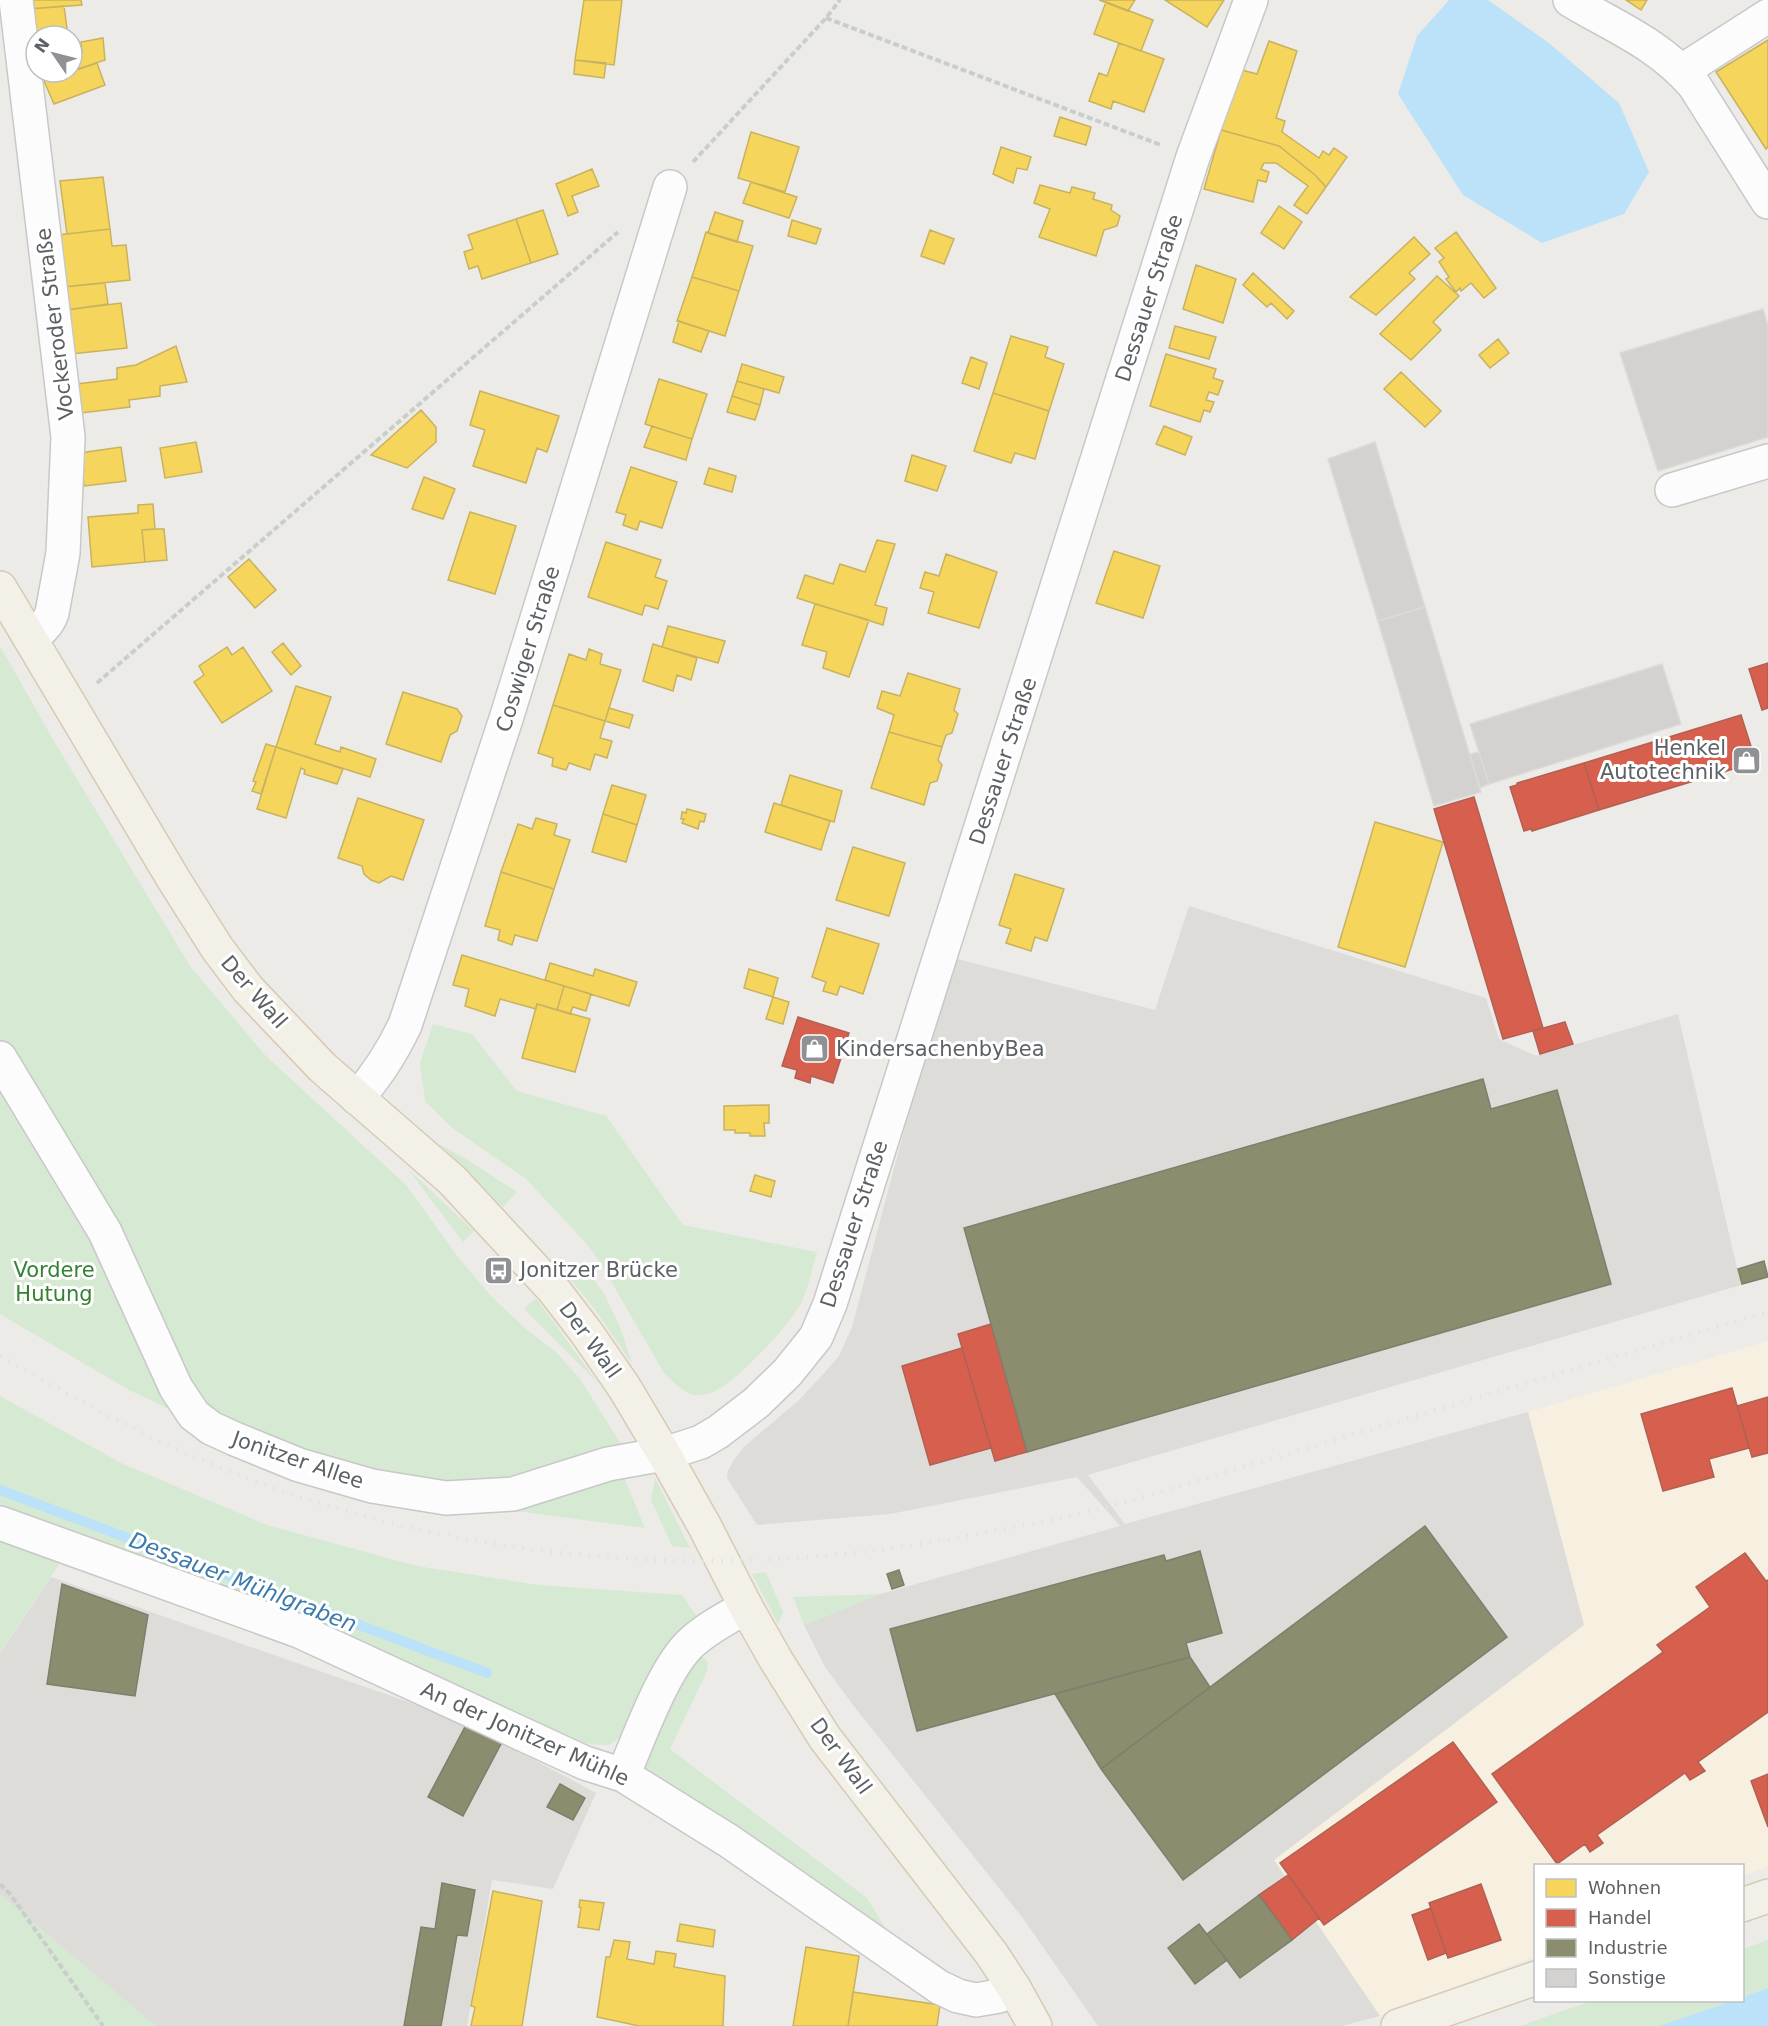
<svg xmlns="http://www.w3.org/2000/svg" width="1768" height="2026" font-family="'DejaVu Sans',sans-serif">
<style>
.commercial{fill:#f7f0e0}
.industrial{fill:#dedcd9}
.green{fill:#d6e9d2}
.water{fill:#bbe2f8}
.homes{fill:#f6d55c;stroke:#c8b25f;stroke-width:1.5}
.shops{fill:#d6604d;stroke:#b16054;stroke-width:1.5}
.industry{fill:#8c8c6e;stroke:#7e7f6c;stroke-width:1.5}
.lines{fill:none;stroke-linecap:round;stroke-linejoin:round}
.stream{stroke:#bbe2f8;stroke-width:10}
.building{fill:#d4d2d1;stroke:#dcdad7;stroke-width:1.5}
.minor-casing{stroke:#c8c8c9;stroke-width:36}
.major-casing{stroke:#d6cab4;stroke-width:36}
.path{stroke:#c9cecb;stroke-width:4;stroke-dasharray:6 3;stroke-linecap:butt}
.minor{stroke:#fcfcfc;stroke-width:33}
.major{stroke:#f3f0e8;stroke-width:33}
.rail{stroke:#e3e2e3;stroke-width:4.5;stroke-dasharray:1.5 8;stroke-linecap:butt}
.labels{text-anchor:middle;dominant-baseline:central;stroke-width:6;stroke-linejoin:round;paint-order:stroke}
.street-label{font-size:21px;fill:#5c6166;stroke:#fff}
.poi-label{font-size:21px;fill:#5c6166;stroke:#fff;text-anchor:start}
.park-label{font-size:21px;fill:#328230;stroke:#fff}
.water-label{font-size:22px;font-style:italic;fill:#3b7aad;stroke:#fff}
</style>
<rect width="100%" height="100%" fill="#edebe8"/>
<path class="commercial" d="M 1768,1341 L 1768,1867 L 1743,1876 L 1742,1866 L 1536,1866 L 1535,1956 L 1380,2016 L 1274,1860 L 1584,1625 L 1528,1412 Z"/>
<path class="industrial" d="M 1189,906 L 1486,998 L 1499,1039 L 1536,1056 L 1678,1014 L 1741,1285 L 1088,1475 L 1125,1524 L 1528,1412 L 1584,1625 L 1274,1860 L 1380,2016 L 1342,2026 L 1098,2026 L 1022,1917 L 853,1705 L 825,1667 L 804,1625 L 881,1594 L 1120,1526 L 1077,1477 L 890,1514 L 757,1525 L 727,1478 L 728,1471 L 735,1458 L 746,1445 L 798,1401 L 826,1371 L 839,1356 L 852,1327 L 950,957 L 1155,1010 Z
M 51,1577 L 460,1720 L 596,1793 L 553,1889 L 492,1880 L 467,2026 L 128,2026 L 0,1905 L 0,1653 Z"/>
<path class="green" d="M 0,646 L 54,741 L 190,966 L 265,1055 L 406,1185 L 458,1257 L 491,1296 L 526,1329 L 557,1353 L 580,1379 L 621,1444 L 618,1454 L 520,1486 L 375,1483 L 200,1411 L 71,1155 L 0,1039 Z
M 433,1024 L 472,1034 L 517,1091 L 606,1116 L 683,1225 L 817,1252 C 812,1268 809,1286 802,1301 C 791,1324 742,1375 720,1388 C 713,1393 702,1396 694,1395 C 683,1393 672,1380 664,1373 L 601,1264 L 586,1243 L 525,1178 L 451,1127 L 425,1101 L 420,1063 Z
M 0,1088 L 115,1277 L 179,1414 L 129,1390 L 0,1314 Z
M 439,1144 L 468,1160 L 517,1192 L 503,1207 Z
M 408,1169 L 474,1231 L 463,1242 Z
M 580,1261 L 605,1295 L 622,1332 L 632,1364 L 594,1308 L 566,1274 Z
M 536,1298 L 597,1382 L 524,1309 Z
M 0,1396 L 121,1463 L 267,1525 L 417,1566 L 538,1585 L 682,1595 L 697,1617 L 625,1734 L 609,1745 L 588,1744 L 335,1634 L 76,1539 L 0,1652 Z
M 623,1475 L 645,1528 L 455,1503 Z
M 655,1478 L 690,1548 L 672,1546 L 651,1500 Z
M 766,1572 L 783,1612 L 778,1624 L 752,1574 Z
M 881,1594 L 804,1625 L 793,1597 Z
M 701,1656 L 708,1662 L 707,1671 L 670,1749 L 867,1898 L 897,1948 L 645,1771 L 644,1759 L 690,1670 Z
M 0,1894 L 156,2026 L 0,2026 Z
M 1768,1940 L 1768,1988 L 1743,1997 L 1743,1949 Z
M 1591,2001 L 1591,2000 L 1732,2001 L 1659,2026 L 1520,2026 Z"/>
<path class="water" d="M 1449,0 L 1488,0 L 1549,43 L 1619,103 L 1649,172 L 1624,214 L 1542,243 L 1463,195 L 1398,94 L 1417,36 Z
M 1768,1988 L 1768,2026 L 1659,2026 L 1732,2001 L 1742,2000 L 1743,1997 Z"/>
<path class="homes" d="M 29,0 L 81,0 L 82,5 L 30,9 Z
M 584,0 L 622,0 L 614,65 L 575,60 Z
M 1099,0 L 1135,0 L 1128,11 Z
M 1165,0 L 1224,0 L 1207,27 Z
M 1626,0 L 1647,0 L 1641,10 Z
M 1106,2 L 1153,20 L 1141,51 L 1094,34 Z
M 64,6 L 68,36 L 36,36 L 30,9 Z
M 103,38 L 105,60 L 72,71 L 72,56 L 82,53 L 81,42 Z
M 1768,40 L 1768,147 L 1766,149 L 1716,72 Z
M 1269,41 L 1297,51 L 1276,118 L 1285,121 L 1282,132 L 1319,158 L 1323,151 L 1329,155 L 1334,148 L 1347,157 L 1326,187 L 1315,175 L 1279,146 L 1221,130 L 1238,69 L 1257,74 Z
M 1119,43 L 1164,59 L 1144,112 L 1113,101 L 1111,109 L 1089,101 L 1099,73 L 1107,76 Z
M 575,60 L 606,63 L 604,78 L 574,74 Z
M 97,63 L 105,85 L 54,104 L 44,81 Z
M 39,72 L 70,72 L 40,82 Z
M 1060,117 L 1091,127 L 1086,145 L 1054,136 Z
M 1221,130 L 1279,146 L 1315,175 L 1326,187 L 1307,214 L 1294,205 L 1308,186 L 1276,163 L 1264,163 L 1261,169 L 1269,172 L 1266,182 L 1258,180 L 1253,202 L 1204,189 Z
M 751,132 L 799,147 L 785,192 L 738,178 Z
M 1001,147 L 1031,157 L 1027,170 L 1017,168 L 1013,183 L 993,174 Z
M 592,169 L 599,186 L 572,196 L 578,212 L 568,216 L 556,184 Z
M 103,177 L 110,229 L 67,234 L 60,181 Z
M 751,182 L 797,197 L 789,218 L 743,203 Z
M 1040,185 L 1070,193 L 1072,187 L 1095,193 L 1093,199 L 1112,205 L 1111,210 L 1120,216 L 1117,226 L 1104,230 L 1096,256 L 1039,237 L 1050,209 L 1034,203 Z
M 1279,206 L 1302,222 L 1284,249 L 1261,233 Z
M 543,210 L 558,254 L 531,263 L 516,219 Z
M 715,212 L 743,221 L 737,242 L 708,233 Z
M 516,219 L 531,263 L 482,279 L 478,266 L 469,269 L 464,252 L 473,249 L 468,235 Z
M 792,220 L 821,229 L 816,244 L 788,236 Z
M 110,229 L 112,246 L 126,245 L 130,280 L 63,287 L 58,235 Z
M 930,230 L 954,239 L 944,264 L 921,256 Z
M 706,232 L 753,246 L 739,291 L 692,277 Z
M 1456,232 L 1496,288 L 1484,298 L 1471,283 L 1461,291 L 1460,288 L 1456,292 L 1446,279 L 1449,277 L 1439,262 L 1444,258 L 1435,248 Z
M 1414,237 L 1430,254 L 1409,273 L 1415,279 L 1376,315 L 1350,297 Z
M 1196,265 L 1236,279 L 1223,323 L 1183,309 Z
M 1253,273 L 1294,311 L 1287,319 L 1271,303 L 1267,307 L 1243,285 Z
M 1437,276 L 1459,296 L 1433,322 L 1441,330 L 1411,360 L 1380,334 Z
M 692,277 L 739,291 L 725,336 L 677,321 Z
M 105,283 L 108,304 L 66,310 L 63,287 Z
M 121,303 L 127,348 L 71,354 L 66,310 Z
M 679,321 L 709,331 L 701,352 L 673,342 Z
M 1175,326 L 1216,337 L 1209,359 L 1169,348 Z
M 1011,336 L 1048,347 L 1045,357 L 1064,364 L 1049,411 L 993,393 Z
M 1498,339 L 1509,353 L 1490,368 L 1479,355 Z
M 176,346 L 187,382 L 160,386 L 160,396 L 129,400 L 130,407 L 81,413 L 77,384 L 117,379 L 117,368 L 136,365 Z
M 1166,354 L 1216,369 L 1213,378 L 1223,381 L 1218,395 L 1209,392 L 1206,400 L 1214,402 L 1210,412 L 1204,410 L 1200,422 L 1150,406 Z
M 971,357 L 987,363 L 979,389 L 962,383 Z
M 742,364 L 784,377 L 779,393 L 737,381 Z
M 1401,372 L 1441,411 L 1425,427 L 1384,389 Z
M 659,379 L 707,394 L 692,439 L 645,424 Z
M 737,381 L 764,389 L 760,405 L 732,396 Z
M 480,391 L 559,416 L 547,452 L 537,448 L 526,483 L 473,466 L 485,430 L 470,425 Z
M 993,393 L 1049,411 L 1035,459 L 1015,453 L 1011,463 L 974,451 Z
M 732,396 L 760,405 L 755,420 L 727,412 Z
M 421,410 L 436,427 L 436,442 L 407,468 L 371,455 Z
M 652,426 L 692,439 L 686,460 L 644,447 Z
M 1164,426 L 1192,437 L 1185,455 L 1156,444 Z
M 196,442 L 202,472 L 165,478 L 160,448 Z
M 121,447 L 126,481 L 84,486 L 80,453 Z
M 912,455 L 946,466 L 937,491 L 905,481 Z
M 631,467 L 677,482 L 662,528 L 640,521 L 637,530 L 623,525 L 626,515 L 616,512 Z
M 709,468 L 736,476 L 732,492 L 704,484 Z
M 424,477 L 455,489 L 443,519 L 412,509 Z
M 153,504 L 155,529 L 142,530 L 145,562 L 92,567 L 88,517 L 138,513 L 138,505 Z
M 470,512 L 516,526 L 495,594 L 448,580 Z
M 155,529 L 164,529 L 167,560 L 145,562 L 142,530 Z
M 877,540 L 895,544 L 875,605 L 887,608 L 883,625 L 797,598 L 805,575 L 833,584 L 840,564 L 865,572 Z
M 606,542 L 661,560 L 655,577 L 667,581 L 658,609 L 645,605 L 642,615 L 588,597 Z
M 1114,551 L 1160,566 L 1143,618 L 1096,603 Z
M 946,554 L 997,572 L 979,628 L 928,613 L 934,592 L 920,588 L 925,572 L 939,576 Z
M 249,559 L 276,590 L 255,608 L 228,577 Z
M 815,604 L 869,620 L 849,677 L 823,668 L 827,652 L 802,645 Z
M 668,626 L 725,641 L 718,663 L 662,647 Z
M 283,643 L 301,666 L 291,675 L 272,652 Z
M 653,644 L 697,658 L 691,680 L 677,675 L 673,691 L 643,681 Z
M 227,647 L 232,655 L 243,647 L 272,691 L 222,723 L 194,682 L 204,675 L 199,666 Z
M 589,649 L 602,654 L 600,664 L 621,670 L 605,721 L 553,705 L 569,654 L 586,660 Z
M 908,673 L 960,689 L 954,710 L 958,714 L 952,733 L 946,735 L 942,747 L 889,732 L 894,715 L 877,708 L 882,691 L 900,696 Z
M 296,686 L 331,697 L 315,744 L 340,752 L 341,747 L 376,759 L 370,777 L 276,747 Z
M 403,692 L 457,709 L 462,716 L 457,731 L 450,735 L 441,762 L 386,744 Z
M 553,705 L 605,721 L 600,738 L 612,741 L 607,758 L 595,754 L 590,770 L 569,763 L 566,770 L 552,766 L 553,758 L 538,753 Z
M 609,708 L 633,715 L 629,728 L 605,721 Z
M 889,732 L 942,747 L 938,760 L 942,765 L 937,781 L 930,783 L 924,805 L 871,788 Z
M 266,744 L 276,747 L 261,794 L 252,791 L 256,782 L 253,781 Z
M 276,747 L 343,769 L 337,784 L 304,774 L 305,770 L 301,768 L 286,818 L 257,809 Z
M 790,775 L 842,791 L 834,822 L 781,805 Z
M 612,785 L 646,795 L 637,825 L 603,814 Z
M 358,798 L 424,820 L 403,880 L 391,876 L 379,883 L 371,880 L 364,874 L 362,866 L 338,858 Z
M 774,803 L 830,821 L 821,850 L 765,832 Z
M 687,809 L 706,814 L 704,822 L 700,821 L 698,829 L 682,823 L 684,819 L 681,819 L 682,812 L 686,813 Z
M 603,814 L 637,825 L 626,862 L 592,852 Z
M 536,818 L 557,824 L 554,835 L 570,840 L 554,889 L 501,872 L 518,824 L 532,829 Z
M 1375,822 L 1443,842 L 1405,967 L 1338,947 Z
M 853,847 L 905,863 L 889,916 L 836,900 Z
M 501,872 L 554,889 L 537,941 L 515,935 L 512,945 L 498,940 L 500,930 L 485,926 Z
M 1015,874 L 1064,889 L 1047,941 L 1035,937 L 1031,951 L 1006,943 L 1011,929 L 999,925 Z
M 827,928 L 879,944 L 863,994 L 840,986 L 837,995 L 823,991 L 826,982 L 812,977 Z
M 462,955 L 564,986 L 557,1010 L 537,1004 L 536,1009 L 500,999 L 495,1016 L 465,1006 L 469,989 L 453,985 Z
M 550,963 L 593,976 L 595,969 L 637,982 L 629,1006 L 545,980 Z
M 749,969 L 778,978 L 773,997 L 744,988 Z
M 564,986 L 591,994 L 586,1011 L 573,1007 L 570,1014 L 557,1010 Z
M 773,997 L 789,1002 L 783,1024 L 766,1019 Z
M 537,1004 L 590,1019 L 575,1072 L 522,1058 Z
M 769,1105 L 769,1123 L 764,1123 L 765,1136 L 750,1136 L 750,1133 L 735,1133 L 735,1130 L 724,1130 L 724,1106 Z
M 755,1175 L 775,1181 L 771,1197 L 750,1191 Z
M 493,1891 L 542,1901 L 522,2026 L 471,2026 L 475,2007 L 471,2006 Z
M 580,1900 L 604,1903 L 599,1930 L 578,1927 L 581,1908 L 579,1907 Z
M 680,1924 L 715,1930 L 713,1947 L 677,1941 Z
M 614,1940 L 630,1942 L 627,1959 L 654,1964 L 656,1951 L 676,1954 L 674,1967 L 725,1976 L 723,2026 L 639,2026 L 597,2017 L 606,1957 L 610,1957 Z
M 806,1947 L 859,1956 L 848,2026 L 793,2026 Z
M 853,1992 L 940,2005 L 937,2026 L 848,2026 Z"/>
<path class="shops" d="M 1768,663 L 1768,708 L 1762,710 L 1749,669 Z
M 1741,715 L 1756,762 L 1599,810 L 1584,763 Z
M 1584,763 L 1599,810 L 1532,831 L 1531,829 L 1524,831 L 1510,787 L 1517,785 L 1517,783 Z
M 1474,797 L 1543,1028 L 1503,1039 L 1434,809 Z
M 798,1017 L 849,1033 L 833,1083 L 811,1076 L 810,1083 L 795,1078 L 797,1070 L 782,1066 Z
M 1565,1022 L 1573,1044 L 1540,1054 L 1533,1031 Z
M 991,1324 L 1027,1452 L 995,1461 L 958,1334 Z
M 962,1348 L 991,1448 L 930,1465 L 902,1366 Z
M 1732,1388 L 1749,1448 L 1709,1459 L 1714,1477 L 1663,1491 L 1641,1414 Z
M 1768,1397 L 1768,1453 L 1752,1457 L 1737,1406 Z
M 1745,1553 L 1766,1581 L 1768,1580 L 1768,1712 L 1698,1762 L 1705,1771 L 1690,1780 L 1685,1773 L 1597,1835 L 1603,1843 L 1590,1852 L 1585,1844 L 1557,1864 L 1492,1774 L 1663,1652 L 1657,1645 L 1710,1607 L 1696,1587 Z
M 1453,1742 L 1497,1802 L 1324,1925 L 1280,1863 Z
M 1768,1774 L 1768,1827 L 1751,1781 Z
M 1288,1875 L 1319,1918 L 1292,1940 L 1259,1895 Z
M 1481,1884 L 1501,1940 L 1448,1958 L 1429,1903 Z
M 1431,1908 L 1446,1953 L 1428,1960 L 1412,1915 Z"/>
<path class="industry" d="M 1483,1079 L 1491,1109 L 1557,1090 L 1611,1284 L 1027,1452 L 964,1228 Z
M 1764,1261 L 1768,1277 L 1742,1284 L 1738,1269 Z
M 1425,1526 L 1507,1637 L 1183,1880 L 1101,1769 Z
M 1200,1551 L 1222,1633 L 1186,1643 L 1190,1657 L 917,1731 L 890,1629 L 1164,1555 L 1166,1561 Z
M 899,1570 L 904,1585 L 892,1589 L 887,1574 Z
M 62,1584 L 148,1615 L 135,1696 L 47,1684 Z
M 1190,1657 L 1210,1687 L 1101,1769 L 1055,1694 Z
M 467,1723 L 502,1742 L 463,1816 L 428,1797 Z
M 560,1784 L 585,1798 L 573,1820 L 547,1807 Z
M 442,1883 L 475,1890 L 467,1936 L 457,1935 L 441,2026 L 404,2026 L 421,1927 L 435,1929 Z
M 1259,1895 L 1292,1940 L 1240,1978 L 1207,1934 Z
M 1199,1924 L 1227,1960 L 1195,1984 L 1168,1948 Z"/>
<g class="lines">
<path class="stream" d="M 0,1490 L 487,1673"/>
</g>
<path class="building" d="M 1763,309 L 1768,326 L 1768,437 L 1658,471 L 1620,353 Z
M 1375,442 L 1425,607 L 1378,621 L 1328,459 Z
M 1425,607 L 1481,792 L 1434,806 L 1378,621 Z
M 1662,664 L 1681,724 L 1489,784 L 1470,724 Z
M 1479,752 L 1489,784 L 1480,788 L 1470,754 Z"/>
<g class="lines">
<defs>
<path id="minor" d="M 16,0 L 68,437 L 63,553 L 52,613 C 48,625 40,631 30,638
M 1570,0 C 1615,27 1659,44 1694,85 L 1768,202
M 1682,71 L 1768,16
M 1672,490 L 1768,461
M 0,1058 L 105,1232 L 176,1388 L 194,1415 L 211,1428 L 235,1439 L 299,1465 L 372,1486 L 446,1498 L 513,1494 L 608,1464 L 664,1454 L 701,1442 L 718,1432 L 756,1403 L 787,1373 L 816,1337 L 830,1304 L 1193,157 L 1251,0
M 357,1098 C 377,1076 392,1052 405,1025 L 506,719 L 670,187
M 0,1523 L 299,1631 L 585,1763 L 623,1775 L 729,1841 L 939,1987 L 958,1996 L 976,2000 L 999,1996 L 1014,1988
M 623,1775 C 639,1739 663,1669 691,1643 C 707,1628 727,1618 746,1607"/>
<path id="major" d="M 0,588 L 174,880 L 217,948 L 248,989 L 322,1067 L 452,1180 L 553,1289 L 586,1332 L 624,1387 L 664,1454 L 704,1525 L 746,1607 L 776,1660 L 825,1738 L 991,1953 L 1014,1988 L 1035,2026
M 1742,1905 L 1768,1896
M 1398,2026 L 1536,1978"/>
</defs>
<use href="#minor" class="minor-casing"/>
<use href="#major" class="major-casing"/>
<path class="path" d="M 826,18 L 1161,145
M 693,162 L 826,18 L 840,0
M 97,683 L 618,232
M 0,1884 L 10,1894 L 103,2026"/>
<use href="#minor" class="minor"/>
<use href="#major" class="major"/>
<path class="rail" d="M 0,1356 C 69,1395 137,1433 211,1464 C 407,1545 624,1575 834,1555 C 927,1546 1018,1527 1108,1507 L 1768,1312"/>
</g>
<defs>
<symbol id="shop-square" viewBox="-11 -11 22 22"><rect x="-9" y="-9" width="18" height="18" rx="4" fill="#8f9194" stroke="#fff"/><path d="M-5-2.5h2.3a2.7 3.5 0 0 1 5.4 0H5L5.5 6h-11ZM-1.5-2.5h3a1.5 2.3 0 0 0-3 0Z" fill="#fff"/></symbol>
<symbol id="bus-square" viewBox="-11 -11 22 22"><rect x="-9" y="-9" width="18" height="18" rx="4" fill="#8f9194" stroke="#fff"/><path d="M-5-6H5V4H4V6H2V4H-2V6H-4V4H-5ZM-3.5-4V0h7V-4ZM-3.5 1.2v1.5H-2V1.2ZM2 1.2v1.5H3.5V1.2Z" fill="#fff"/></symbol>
</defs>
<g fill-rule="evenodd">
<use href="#shop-square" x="1730" y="744" width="33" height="33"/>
<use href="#shop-square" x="798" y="1032" width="33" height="33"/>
<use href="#bus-square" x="482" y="1254" width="33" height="33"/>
</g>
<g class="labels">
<g class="street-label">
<text transform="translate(1149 298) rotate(-72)">Dessauer Straße</text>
<text transform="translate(55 324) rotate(-97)">Vockeroder Straße</text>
<text transform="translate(528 649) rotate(-73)">Coswiger Straße</text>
<text transform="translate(1003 761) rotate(-72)">Dessauer Straße</text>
<text transform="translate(254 992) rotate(49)">Der Wall</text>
<text transform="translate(854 1224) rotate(-72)">Dessauer Straße</text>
<text transform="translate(590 1340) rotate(54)">Der Wall</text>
<text transform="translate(298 1460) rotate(19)">Jonitzer Allee</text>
<text transform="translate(525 1734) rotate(24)">An der Jonitzer Mühle</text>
<text transform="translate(841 1756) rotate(54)">Der Wall</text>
</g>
<g class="poi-label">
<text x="1726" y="748" text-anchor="end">Henkel<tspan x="1726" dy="24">Autotechnik</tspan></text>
<text x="836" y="1049">KindersachenbyBea</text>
<text x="520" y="1270">Jonitzer Brücke</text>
</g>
<g class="park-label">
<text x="54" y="1270">Vordere<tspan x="54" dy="24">Hutung</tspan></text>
</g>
<g class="water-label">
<text transform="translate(243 1582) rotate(21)">Dessauer Mühlgraben</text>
</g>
</g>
<rect x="1534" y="1864" width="210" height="138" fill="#ffffff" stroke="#bec0c2" stroke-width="1.5"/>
<rect x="1546" y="1879" width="30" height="18" fill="#f6d55c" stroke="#bec0c2" stroke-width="1.5"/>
<text x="1588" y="1894" font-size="18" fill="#5c6166">Wohnen</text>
<rect x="1546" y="1909" width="30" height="18" fill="#d6604d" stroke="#bec0c2" stroke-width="1.5"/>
<text x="1588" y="1924" font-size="18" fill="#5c6166">Handel</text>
<rect x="1546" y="1939" width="30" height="18" fill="#8c8c6e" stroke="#bec0c2" stroke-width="1.5"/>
<text x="1588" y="1954" font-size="18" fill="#5c6166">Industrie</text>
<rect x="1546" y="1969" width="30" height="18" fill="#d4d2d1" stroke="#bec0c2" stroke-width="1.5"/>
<text x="1588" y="1984" font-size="18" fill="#5c6166">Sonstige</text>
<g transform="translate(54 54) rotate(305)"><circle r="28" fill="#ffffff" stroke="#bec0c2" stroke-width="1.5"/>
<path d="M0-4.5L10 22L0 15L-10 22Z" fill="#8f9194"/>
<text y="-9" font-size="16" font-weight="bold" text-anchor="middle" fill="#5c6166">N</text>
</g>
</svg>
